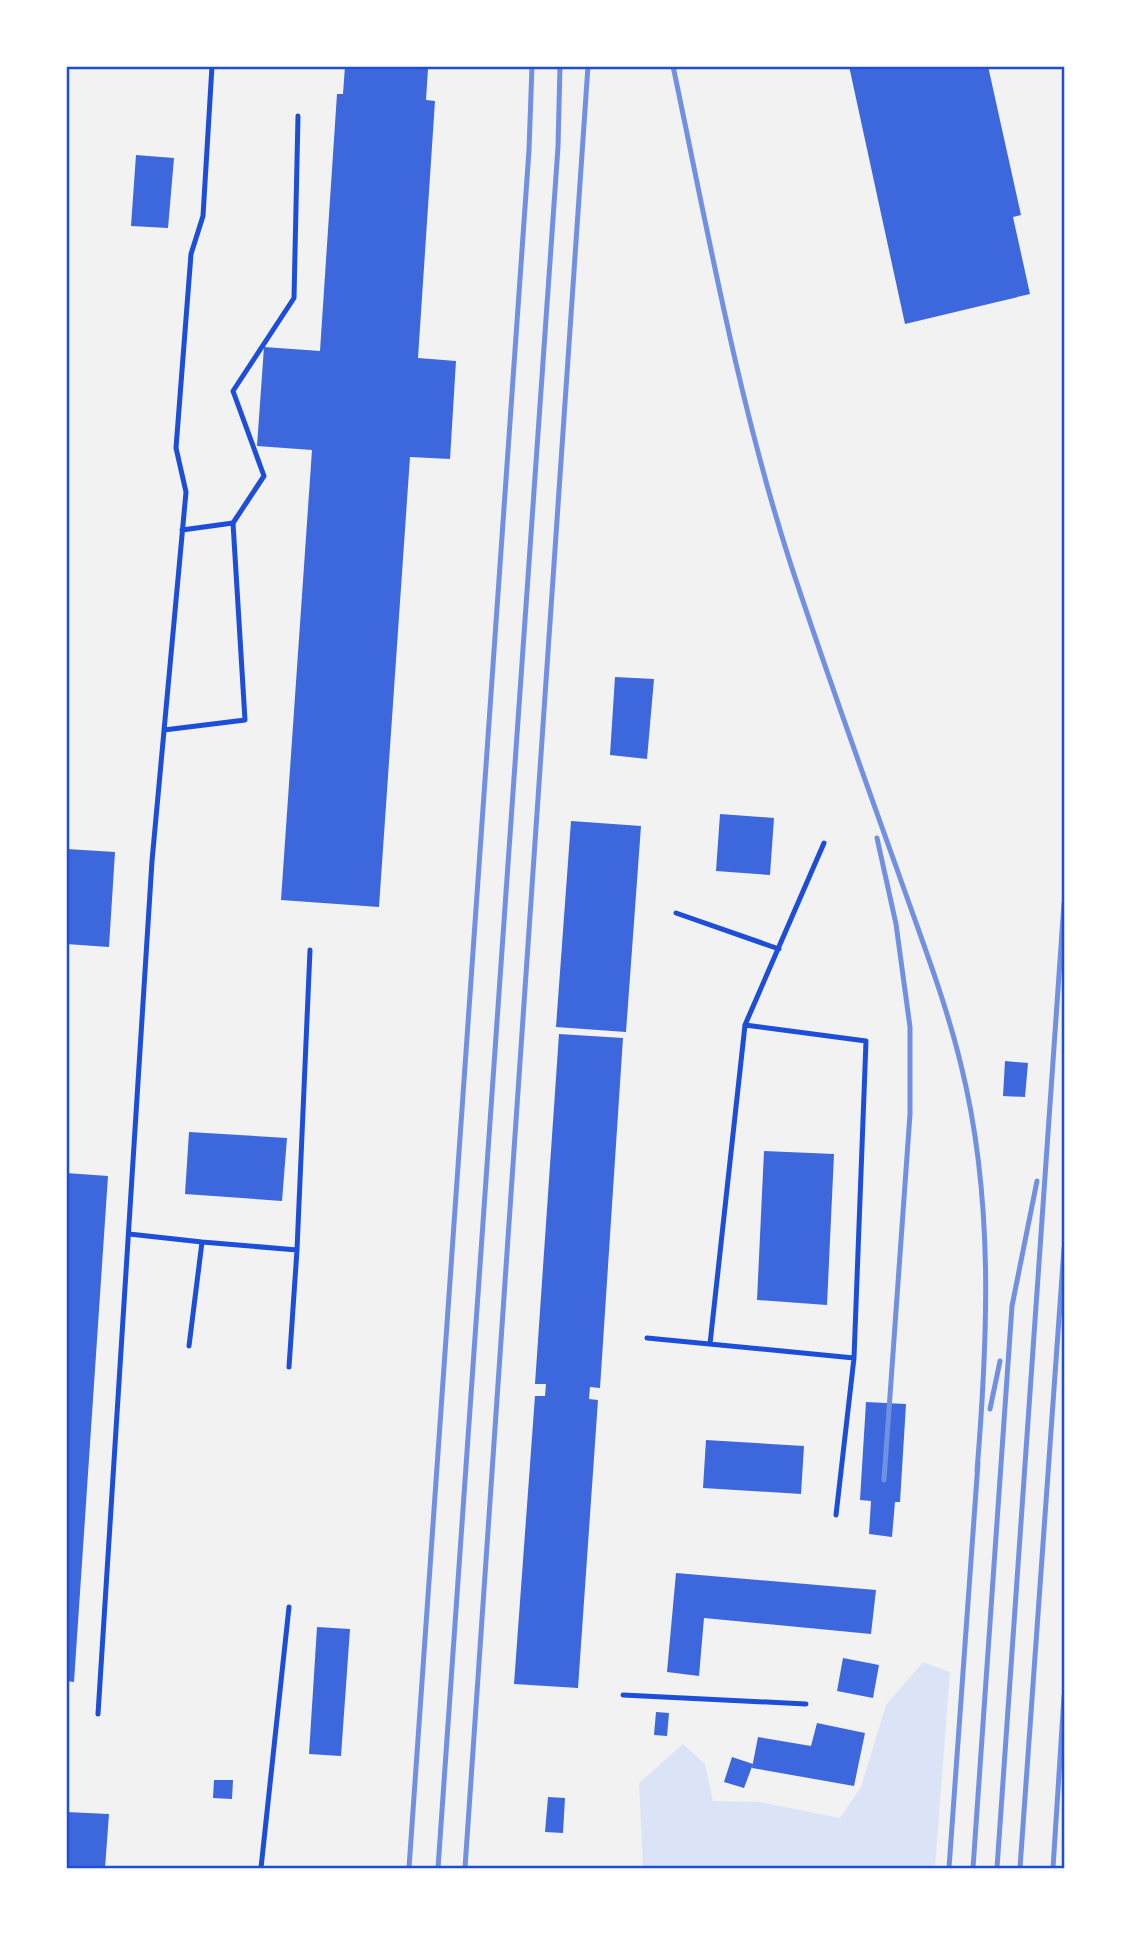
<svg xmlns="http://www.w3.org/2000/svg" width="1131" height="1935" font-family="'Exo 2',sans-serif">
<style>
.green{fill:#dbe4f7}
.building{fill:#3d67dc}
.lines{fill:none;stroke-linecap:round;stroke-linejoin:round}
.service{stroke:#1d4ed8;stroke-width:5}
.rail{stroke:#7290e2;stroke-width:5}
.neatline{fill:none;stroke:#1d4ed8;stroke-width:2.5}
</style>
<rect width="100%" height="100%" fill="#f2f2f2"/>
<path class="green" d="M 923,1662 L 950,1672 L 935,1868 L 643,1868 L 639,1783 L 683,1744 L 705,1764 L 713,1801 L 760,1802 L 840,1818 L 861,1787 L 886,1705 Z"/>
<path class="building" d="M 345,66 L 428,69 L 426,100 L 435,101 L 418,358 L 456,361 L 450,459 L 410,457 L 379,907 L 281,900 L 312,450 L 257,446 L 264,347 L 320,351 L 337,94 L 343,94 Z
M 849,66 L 988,66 L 1021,215 L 1013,217 L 1030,294 L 905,324 Z
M 136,155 L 174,158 L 168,228 L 131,226 Z
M 615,677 L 654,679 L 647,759 L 610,755 Z
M 720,814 L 774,818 L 770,875 L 716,871 Z
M 571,821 L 641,826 L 626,1032 L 556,1027 Z
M 67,849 L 115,852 L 109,947 L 66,944 Z
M 559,1034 L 623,1038 L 600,1388 L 590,1387 L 589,1399 L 598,1400 L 578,1688 L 514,1684 L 535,1396 L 545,1396 L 546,1384 L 535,1384 Z
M 1005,1061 L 1028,1063 L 1025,1097 L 1003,1096 Z
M 189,1132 L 287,1138 L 282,1201 L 185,1194 Z
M 764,1151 L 834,1154 L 827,1305 L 757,1300 Z
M 66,1173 L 108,1176 L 74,1682 L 66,1681 Z
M 866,1402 L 906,1404 L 900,1502 L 895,1502 L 892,1537 L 869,1534 L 871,1501 L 860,1500 Z
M 706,1440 L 804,1446 L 801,1494 L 703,1488 Z
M 676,1573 L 876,1590 L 871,1634 L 704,1618 L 699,1676 L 667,1672 Z
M 317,1627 L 350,1629 L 341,1756 L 309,1754 Z
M 843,1658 L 879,1665 L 873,1698 L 837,1691 Z
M 656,1712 L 669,1713 L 667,1736 L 654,1735 Z
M 817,1723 L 865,1733 L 854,1786 L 752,1768 L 758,1737 L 811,1746 Z
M 732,1757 L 753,1764 L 744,1788 L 724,1782 Z
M 214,1780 L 233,1780 L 232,1799 L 213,1798 Z
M 548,1797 L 565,1798 L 563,1833 L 545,1832 Z
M 66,1812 L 109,1814 L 105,1868 L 66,1868 Z"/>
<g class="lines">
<path class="service" d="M 233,523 L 264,476 L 233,391 L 294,298 L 298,116
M 164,730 L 245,720 L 233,523 L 182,530
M 676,913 L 779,949
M 745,1025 L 824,843
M 129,1234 L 202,1242 L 189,1346
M 202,1242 L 297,1250 L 289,1367
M 297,1250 L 310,950
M 647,1338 L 854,1358 L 836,1515
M 710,1344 L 745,1025 L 866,1041 L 854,1358
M 623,1695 L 806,1704
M 98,1714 L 152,861 L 186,492 L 176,448 L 191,254 L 203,216 L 212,66
M 261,1868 L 289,1607"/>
<path class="rail" d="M 673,66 C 708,232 738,400 790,562 C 824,666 861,769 898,872 C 920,935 945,999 961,1065 C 994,1198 988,1336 977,1471
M 877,838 L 896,924 L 910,1027 L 910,1114 L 884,1480
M 990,1409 L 1000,1361
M 409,1868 L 529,150 L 532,66
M 438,1868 L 558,147 L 560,66
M 465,1868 L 588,66
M 949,1868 L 978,1463
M 973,1868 L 1012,1306 L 1037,1181
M 997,1868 L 1064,903
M 1020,1868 L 1064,1248
M 1053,1868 L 1064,1696"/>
</g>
<rect width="1131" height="1935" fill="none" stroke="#ffffff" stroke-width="136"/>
<rect x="68" y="68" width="995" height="1799" class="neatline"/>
</svg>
